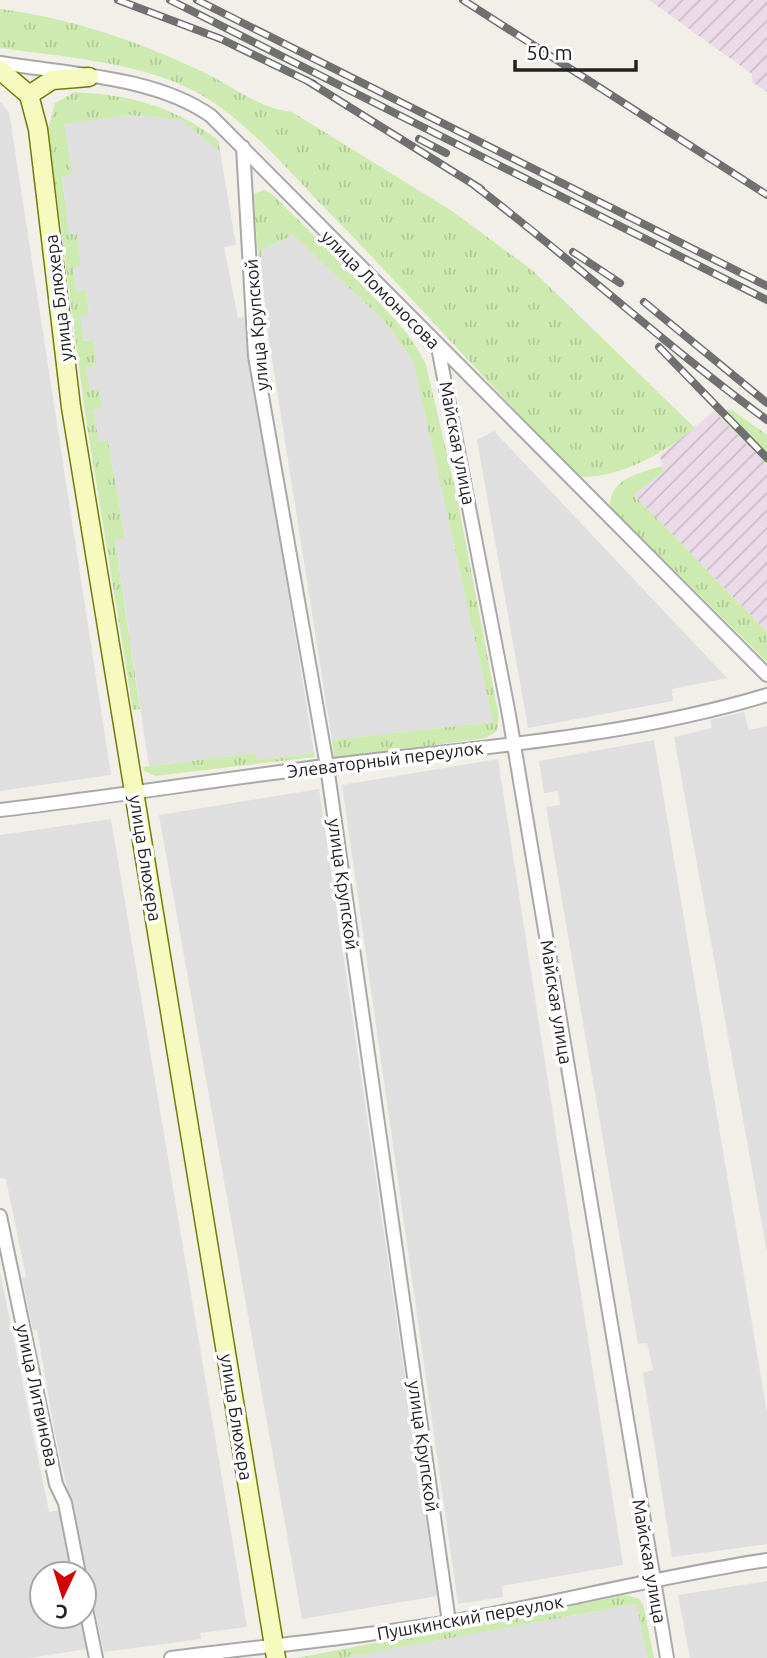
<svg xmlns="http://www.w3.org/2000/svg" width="767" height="1658" font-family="Ubuntu,sans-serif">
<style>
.residential{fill:#e0dfdf}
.industrial{fill:url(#industrial-furrows)}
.grass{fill:url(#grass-tufts)}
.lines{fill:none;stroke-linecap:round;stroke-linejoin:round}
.street-casing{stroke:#a9a9a9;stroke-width:16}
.secondary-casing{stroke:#707d05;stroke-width:21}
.street{stroke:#fff;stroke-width:12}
.secondary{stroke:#f7fabf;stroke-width:18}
.rail-casing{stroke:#707070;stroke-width:8}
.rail{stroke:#fff;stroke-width:5;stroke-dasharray:16;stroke-linecap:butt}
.labels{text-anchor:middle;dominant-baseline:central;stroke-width:7;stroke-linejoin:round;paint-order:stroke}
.street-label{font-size:18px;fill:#222;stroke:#fff}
</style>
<defs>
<pattern id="industrial-furrows" width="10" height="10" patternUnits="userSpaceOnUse" patternTransform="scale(1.75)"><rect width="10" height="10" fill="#ebdbe8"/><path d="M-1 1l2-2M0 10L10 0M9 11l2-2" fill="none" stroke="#c9bcc7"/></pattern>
<pattern id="grass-tufts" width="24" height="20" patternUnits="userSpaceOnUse" patternTransform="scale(1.75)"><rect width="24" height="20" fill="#cdebb0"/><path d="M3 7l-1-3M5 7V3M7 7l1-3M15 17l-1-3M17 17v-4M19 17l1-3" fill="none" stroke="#b0c997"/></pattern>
</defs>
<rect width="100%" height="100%" fill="#f2efe9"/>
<path class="residential" d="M 0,102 L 9,112 L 111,775 L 0,791 Z
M 130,115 L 182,120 L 220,151 L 236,245 L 224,247 L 238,318 L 244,317 L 246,328 L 314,753 L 257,760 L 255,753 L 149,766 L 115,539 L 125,538 L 108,441 L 99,442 L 93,410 L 98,389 L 90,391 L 86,366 L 92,340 L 83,341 L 79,316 L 89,314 L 86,290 L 76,291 L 73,268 L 81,267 L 77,234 L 69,235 L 62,175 L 71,173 L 64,123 Z
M 293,235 L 385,322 L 413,361 L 493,722 L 332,740 L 261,289 L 261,250 Z
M 494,431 L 727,678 L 672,689 L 673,701 L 528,728 L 477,440 Z
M 744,712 L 749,730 L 767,726 L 767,1252 L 674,737 L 712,728 L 710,720 Z
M 654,740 L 767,1413 L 767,1544 L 672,1557 L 643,1373 L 653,1370 L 647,1343 L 638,1344 L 546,807 L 560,805 L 558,791 L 544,793 L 539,761 Z
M 498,759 L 623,1565 L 502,1586 L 503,1597 L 458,1604 L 342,785 Z
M 319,789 L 437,1596 L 302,1619 L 159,815 Z
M 111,819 L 247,1627 L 200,1633 L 201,1639 L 104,1652 L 55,1434 L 37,1330 L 33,1330 L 22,1278 L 26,1277 L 6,1179 L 0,1178 L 0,835 Z
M 0,1272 L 49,1512 L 61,1510 L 73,1574 L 42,1574 L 42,1616 L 81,1616 L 87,1649 L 30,1658 L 0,1658 Z
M 767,1581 L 767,1658 L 690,1658 L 678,1595 Z
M 637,1604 L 648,1658 L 342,1658 Z"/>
<path class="industrial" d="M 649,0 L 767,0 L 767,92 L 752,82 L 752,74 Z
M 714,411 L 767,464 L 767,632 L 633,494 L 663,472 L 660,455 Z"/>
<path class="grass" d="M 0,9 C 71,18 141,42 205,73 C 234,87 260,109 292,112 L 452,211 L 532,270 L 695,428 C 661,454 624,477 580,477 C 490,387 407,291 318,201 C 279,161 238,111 186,87 C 134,62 57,56 0,48 Z
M 75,92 C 131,95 173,106 218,140 L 220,151 L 181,120 L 130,115 L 64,124 L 72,174 L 62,176 L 69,234 L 77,234 L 81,267 L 73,268 L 76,291 L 86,290 L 89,315 L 80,317 L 83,341 L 93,340 L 96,365 L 86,367 L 90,390 L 99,389 L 102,408 L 93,410 L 99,441 L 108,441 L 125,538 L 115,540 L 140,709 L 133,710 L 85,413 L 48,129 L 55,103 Z
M 264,190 L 272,194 C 304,225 335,256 365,288 C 388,312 412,334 426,365 L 457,497 L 499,717 L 497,731 L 486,738 L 334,759 L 332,740 L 493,722 L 413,361 L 385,322 L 293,235 L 261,250 L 261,289 L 253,194 Z
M 732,410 L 767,435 L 767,464 L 714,411 Z
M 662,466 L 663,472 L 634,495 L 767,632 L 767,662 L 610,507 C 609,478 640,473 662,466 Z
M 255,753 L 257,760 L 314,753 L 315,757 L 155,776 L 144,771 L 143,767 Z
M 624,1595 L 638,1598 L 643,1604 L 654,1658 L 648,1658 L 636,1604 L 342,1658 L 297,1658 Z"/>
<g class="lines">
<defs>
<path id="street" d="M 0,63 C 67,74 155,76 211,116 L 767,675
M 243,147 L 255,356 L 327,766 L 449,1622
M 438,347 L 509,715 L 667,1658
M 0,810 C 120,796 239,776 358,762 C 494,746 635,735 767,695
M 0,1216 L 56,1484 L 65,1503 L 79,1574
M 84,1599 L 96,1658
M 171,1658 C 264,1646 357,1638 450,1622 C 556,1603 661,1576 767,1560"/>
<path id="secondary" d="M 0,70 L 29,95 L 38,129 L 71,407 L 276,1658
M 29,95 L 52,80 L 89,77"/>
</defs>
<use href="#street" class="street-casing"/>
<use href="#secondary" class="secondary-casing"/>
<use href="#street" class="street"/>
<use href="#secondary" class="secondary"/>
<defs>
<path id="rail" d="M 118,0 L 221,39 L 314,84
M 170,0 L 767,300
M 197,0 L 767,286
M 463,0 L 767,195
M 306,80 L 481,189
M 419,139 L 446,153
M 474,185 C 574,261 666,346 767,420
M 573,252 L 620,283
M 644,302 L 767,403
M 659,347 L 767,458"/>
</defs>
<use href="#rail" class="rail-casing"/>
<use href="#rail" class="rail"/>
</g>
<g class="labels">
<g class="street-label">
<text transform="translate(381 289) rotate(45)">улица Ломоносова</text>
<text transform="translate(58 298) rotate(-97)">улица Блюхера</text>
<text transform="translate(256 325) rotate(-95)">улица Крупской</text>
<text transform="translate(458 443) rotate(79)">Майская улица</text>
<text transform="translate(385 759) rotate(-7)">Элеваторный переулок</text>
<text transform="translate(146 858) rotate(81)">улица Блюхера</text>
<text transform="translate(344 884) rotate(82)">улица Крупской</text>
<text transform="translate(557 1002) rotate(81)">Майская улица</text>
<text transform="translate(38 1395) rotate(78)">улица Литвинова</text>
<text transform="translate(237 1417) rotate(81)">улица Блюхера</text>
<text transform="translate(424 1446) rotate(82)">улица Крупской</text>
<text transform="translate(650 1561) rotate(80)">Майская улица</text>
<text transform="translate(470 1617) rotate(-10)">Пушкинский переулок</text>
</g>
</g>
<g transform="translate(63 1595) rotate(184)"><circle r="33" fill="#ffffff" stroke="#a7a7a7" stroke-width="2"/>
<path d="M0-5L12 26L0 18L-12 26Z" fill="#d40000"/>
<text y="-10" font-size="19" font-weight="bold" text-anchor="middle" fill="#222222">С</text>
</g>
<path d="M515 60v10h121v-10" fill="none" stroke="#222222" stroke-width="3.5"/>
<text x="526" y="60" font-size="21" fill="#222222" stroke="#ffffff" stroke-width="5" paint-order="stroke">50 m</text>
</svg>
